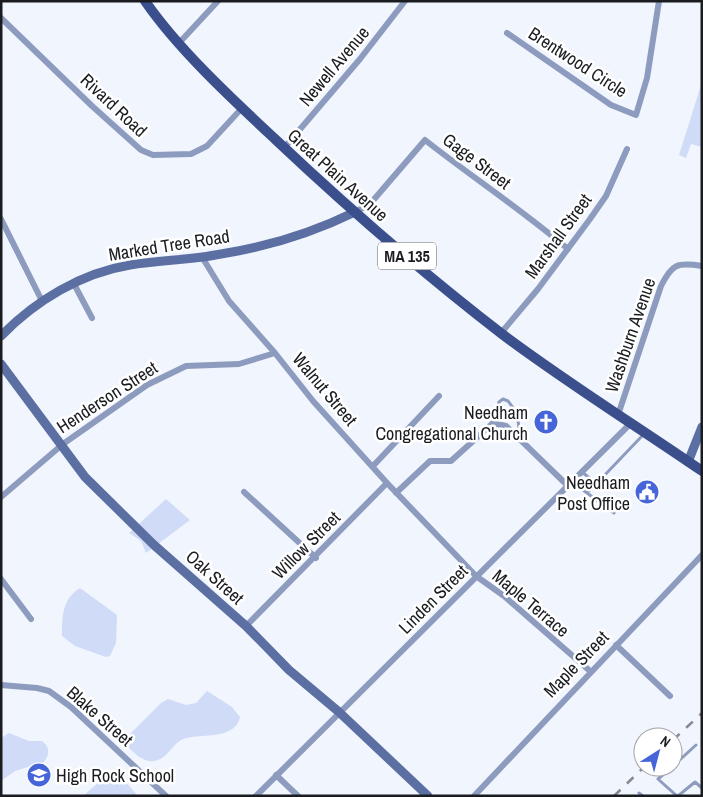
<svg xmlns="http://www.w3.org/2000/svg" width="703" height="797" font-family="'Archivo Narrow',sans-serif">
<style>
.green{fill:#d0dbf7}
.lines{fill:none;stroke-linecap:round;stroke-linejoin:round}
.lane{stroke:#8d9bbe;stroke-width:3}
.street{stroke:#8d9bbe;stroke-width:6}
.secondary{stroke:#5c6fa2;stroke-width:9}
.primary{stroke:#3b4f8c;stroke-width:10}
.rail{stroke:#85888f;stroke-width:2.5;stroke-dasharray:9 9;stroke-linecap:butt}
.labels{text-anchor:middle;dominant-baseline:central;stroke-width:5;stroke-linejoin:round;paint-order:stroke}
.shield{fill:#fff;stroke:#5f6063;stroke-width:1}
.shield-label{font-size:16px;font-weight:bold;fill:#1a1c20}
.street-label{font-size:18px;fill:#1a1c20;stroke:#fff}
.poi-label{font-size:18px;fill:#1a1c20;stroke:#fff;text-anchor:end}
</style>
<rect width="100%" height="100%" fill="#f1f5fe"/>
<path class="green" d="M 702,82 L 702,147 L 691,144 L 686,158 L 679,155 Z
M 166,499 L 190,520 L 146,553 L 141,541 L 129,533 Z
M 80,588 L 117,615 L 116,643 L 110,656 L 106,657 L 75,646 L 62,636 C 62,617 62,599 80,588 Z
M 207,691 L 232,707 L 240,717 C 235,742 196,732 181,740 C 171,746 165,763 149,761 C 141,760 133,752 127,746 L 129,735 L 161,703 L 168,699 L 186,705 L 196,703 Z
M 9,733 L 29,741 L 42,741 C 50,747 50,754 44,762 L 15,771 L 1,781 L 1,738 Z
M 116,775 L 124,780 L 138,796 L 83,796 L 100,781 Z"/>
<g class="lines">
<path class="lane" d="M 493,423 L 499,402 L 503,399 L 508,401 C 518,412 520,424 519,438
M 582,472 L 592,480 L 600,480 L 643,435
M 570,485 L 579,487 L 614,513
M 587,493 L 599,481
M 673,766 L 696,745
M 672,767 L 658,779 L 677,796
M 639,793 L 643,796
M 678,796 L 695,782 L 702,788"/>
<path class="street" d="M 1,18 L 92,106 L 141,150 L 153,155 L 191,154 L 207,146 L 242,108
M 507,33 L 611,105 L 636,115 L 647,78 L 659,1
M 180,42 L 218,1
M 284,148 L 360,59 L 405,1
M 355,212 L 370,204 L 425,140 C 472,177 522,210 568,249
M 1,219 L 42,301
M 202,257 L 229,301 L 275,353 L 313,401 L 387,483 L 476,576 L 504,596 L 590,671
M 74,284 L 92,318
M 501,333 L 538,289 L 590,219 L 606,196 L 627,149
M 618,415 L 661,286 C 672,264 677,262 702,266
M 373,466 L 439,396
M 244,492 L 316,558
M 396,493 L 430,461 L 451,461 L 493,423 L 506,426 L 567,485
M 1,497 L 63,444 L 147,385 L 186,366 L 239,364 L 275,353
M 1,579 L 31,619
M 246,626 L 387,483
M 616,645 L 670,696
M 1,685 L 37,688 L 49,691 L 71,707 L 166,796
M 276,775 L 298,796
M 256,796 L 631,423
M 474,796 L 702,555"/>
<path class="secondary" d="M 1,336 C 35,301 81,273 130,265 C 160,260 191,260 221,254 C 266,247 314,232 355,212
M 1,364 L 85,477 L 154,545 L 246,626 L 289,670 L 339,712 L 428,796
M 688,462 L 702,427"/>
<path class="primary" d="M 145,1 C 178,49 232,99 275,139 C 347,207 423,273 502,334 C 566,382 635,425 702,471"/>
<path class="rail" d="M 673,740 L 702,713
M 614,796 L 644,767"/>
</g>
<defs>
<symbol id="church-disc" viewBox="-11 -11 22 22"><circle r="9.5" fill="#4665d8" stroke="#fff"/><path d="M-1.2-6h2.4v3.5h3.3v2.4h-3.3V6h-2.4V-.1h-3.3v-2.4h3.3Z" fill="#fff"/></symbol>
<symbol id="civic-disc" viewBox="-11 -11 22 22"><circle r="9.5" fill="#4665d8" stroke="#fff"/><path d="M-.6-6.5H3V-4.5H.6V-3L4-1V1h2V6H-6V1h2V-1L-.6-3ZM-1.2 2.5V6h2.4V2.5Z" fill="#fff"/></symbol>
<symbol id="school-disc" viewBox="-11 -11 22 22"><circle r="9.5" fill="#4665d8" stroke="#fff"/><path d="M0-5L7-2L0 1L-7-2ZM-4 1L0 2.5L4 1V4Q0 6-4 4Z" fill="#fff"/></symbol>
</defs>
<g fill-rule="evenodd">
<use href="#church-disc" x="532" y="408" width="28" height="28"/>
<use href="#civic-disc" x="633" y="478" width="28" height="28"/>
<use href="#school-disc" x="25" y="761" width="28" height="28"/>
</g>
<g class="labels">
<rect class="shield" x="378" y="242.5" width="58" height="27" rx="4"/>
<g class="shield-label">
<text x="407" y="256">MA 135</text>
</g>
<g class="street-label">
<text transform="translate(578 62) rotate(33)">Brentwood Circle</text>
<text transform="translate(334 66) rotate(-50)">Newell Avenue</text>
<text transform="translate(114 105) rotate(43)">Rivard Road</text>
<text transform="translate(477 161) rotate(37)">Gage Street</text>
<text transform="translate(338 175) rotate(42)">Great Plain Avenue</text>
<text transform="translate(558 236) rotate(-54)">Marshall Street</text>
<text transform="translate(169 245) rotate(-9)">Marked Tree Road</text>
<text transform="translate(630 335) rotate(-71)">Washburn Avenue</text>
<text transform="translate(325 389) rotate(50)">Walnut Street</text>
<text transform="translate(107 397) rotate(-33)">Henderson Street</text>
<text transform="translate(306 545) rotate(-45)">Willow Street</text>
<text transform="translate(215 577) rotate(42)">Oak Street</text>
<text transform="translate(433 599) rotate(-45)">Linden Street</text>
<text transform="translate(531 603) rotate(40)">Maple Terrace</text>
<text transform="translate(576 664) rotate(-46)">Maple Street</text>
<text transform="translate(100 716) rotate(41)">Blake Street</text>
</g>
<g class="poi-label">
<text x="528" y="412">Needham<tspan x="528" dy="21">Congregational Church</tspan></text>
<text x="630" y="482">Needham<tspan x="630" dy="21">Post Office</tspan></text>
<text x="56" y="775" text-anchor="start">High Rock School</text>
</g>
</g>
<rect width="703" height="797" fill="none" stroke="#1a1c20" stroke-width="5"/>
<g transform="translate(658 752) rotate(36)"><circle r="24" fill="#ffffff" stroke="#a3a4a6"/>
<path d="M0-4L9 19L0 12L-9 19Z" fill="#4665d8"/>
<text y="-8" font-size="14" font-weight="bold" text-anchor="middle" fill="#1a1c20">N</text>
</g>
</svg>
